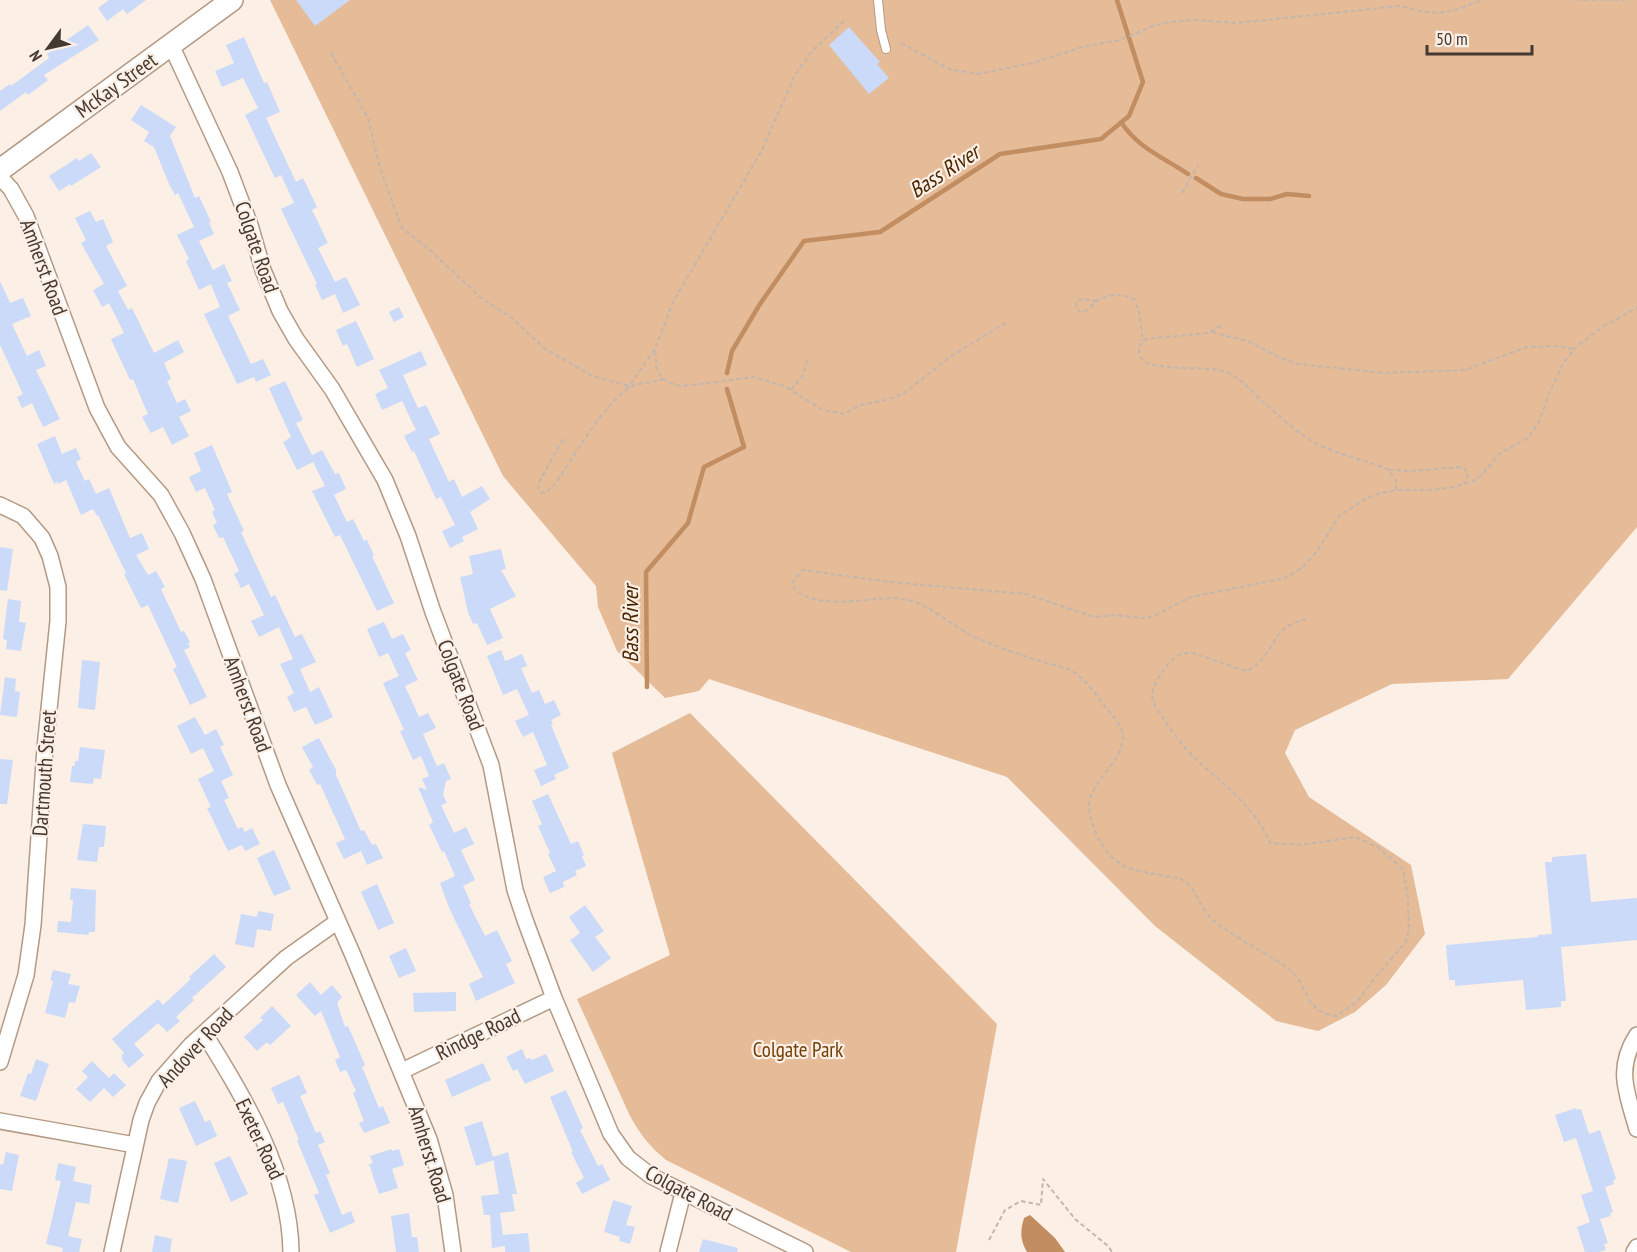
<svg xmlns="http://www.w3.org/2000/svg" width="1637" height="1252" font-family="'PT Sans Narrow',sans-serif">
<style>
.green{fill:#e5bb98}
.water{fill:#c28d60}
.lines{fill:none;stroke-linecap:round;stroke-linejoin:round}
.stream{stroke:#c28d60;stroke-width:4.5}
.building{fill:#cbdaf8}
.lane-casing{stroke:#b49a84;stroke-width:10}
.street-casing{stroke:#b49a84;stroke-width:18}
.secondary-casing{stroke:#b49a84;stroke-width:24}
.path{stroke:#c2b6ad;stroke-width:2;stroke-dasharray:4.5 3;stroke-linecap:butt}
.lane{stroke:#fff;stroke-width:8}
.street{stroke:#fff;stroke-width:15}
.secondary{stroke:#fff;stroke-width:21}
.labels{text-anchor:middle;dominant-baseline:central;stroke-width:4.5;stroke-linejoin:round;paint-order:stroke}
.street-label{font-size:21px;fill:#453a31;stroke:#fbefe6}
.park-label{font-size:21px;fill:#734007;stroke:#fbefe6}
.water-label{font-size:22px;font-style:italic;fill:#4b2802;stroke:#fbefe6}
</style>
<rect width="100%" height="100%" fill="#fbefe6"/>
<path class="green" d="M 270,0 L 1637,0 L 1637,527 L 1508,679 L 1392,684 L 1295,730 L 1285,753 L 1309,797 L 1411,865 L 1425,934 L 1386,985 L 1355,1012 L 1318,1031 L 1276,1021 L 1155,926 L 1007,777 L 709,679 L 699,691 L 665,698 L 617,651 L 598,607 L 596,586 L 503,476 Z
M 690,713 L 997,1024 L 956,1252 L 851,1252 L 666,1160 C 650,1147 640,1134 630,1116 L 577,999 L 670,955 L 612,753 Z"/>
<path class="water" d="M 1030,1215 L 1055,1238 L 1065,1252 L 1027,1252 C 1020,1240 1020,1231 1024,1218 Z"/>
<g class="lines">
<path class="stream" d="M 1121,122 C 1139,149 1163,157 1188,174
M 1196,178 L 1221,194 L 1243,199 L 1270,199 L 1287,194 L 1309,196
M 727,373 L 732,351 L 760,304 L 804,241 L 880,232 L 1000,154 L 1101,139 L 1129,116 L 1143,82 L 1117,0
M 647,687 L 646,572 L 688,523 L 704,467 L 744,447 L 727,389"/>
</g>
<path class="building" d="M 109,0 L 146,0 L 127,14 L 123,9 L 107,21 L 98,8 Z
M 296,0 L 350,0 L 315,26 Z
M 88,25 L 99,40 L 44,75 L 48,80 L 28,95 L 26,92 L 0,111 L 0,91 L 10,84 L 11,86 L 49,58 L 47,54 Z
M 849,27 L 880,62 L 877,64 L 889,78 L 869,94 L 829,45 Z
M 244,37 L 264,83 L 267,82 L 280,112 L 266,118 L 296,182 L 303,178 L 317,207 L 312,210 L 328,243 L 318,248 L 335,282 L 346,277 L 360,305 L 343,313 L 335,294 L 322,300 L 315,285 L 317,284 L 281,209 L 294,203 L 281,175 L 275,178 L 245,115 L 258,108 L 243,78 L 222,87 L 215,71 L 234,63 L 226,45 Z
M 141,105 L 176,127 L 170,136 L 195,198 L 199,196 L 211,222 L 209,223 L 214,234 L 199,241 L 213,270 L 224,264 L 232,281 L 227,283 L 240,310 L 228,316 L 251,364 L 263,359 L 271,375 L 256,382 L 254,377 L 237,384 L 204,314 L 220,307 L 211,284 L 199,290 L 186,261 L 189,259 L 177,235 L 194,227 L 178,193 L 175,195 L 169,184 L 154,147 L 144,141 L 149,132 L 131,120 Z
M 91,153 L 101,167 L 71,186 L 70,184 L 59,191 L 49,176 L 77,158 L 79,161 Z
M 90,211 L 96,222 L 103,219 L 113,242 L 106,246 L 127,286 L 118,291 L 128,310 L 132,308 L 154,353 L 178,340 L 184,352 L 164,363 L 171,379 L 167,381 L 177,403 L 185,399 L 191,411 L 179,417 L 189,436 L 172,445 L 163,427 L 151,433 L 142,417 L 148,414 L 133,379 L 130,380 L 111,339 L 124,333 L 109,303 L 102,307 L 93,290 L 104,284 L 81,243 L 86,240 L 75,218 Z
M 0,281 L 10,303 L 23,298 L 31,316 L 12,324 L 27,356 L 39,350 L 46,366 L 36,370 L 60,419 L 43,427 L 32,403 L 22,408 L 17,397 L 23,394 L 0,345 Z
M 399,307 L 404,317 L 394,322 L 389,312 Z
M 356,321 L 374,359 L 357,367 L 347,344 L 343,346 L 336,330 Z
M 421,351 L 427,365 L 403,375 L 418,408 L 426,405 L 440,434 L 429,439 L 449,482 L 454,479 L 462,497 L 482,486 L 490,499 L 470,512 L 478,529 L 462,537 L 464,541 L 450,548 L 442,531 L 455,525 L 441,497 L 436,499 L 414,451 L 412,452 L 404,436 L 416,430 L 402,401 L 382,410 L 375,394 L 388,388 L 379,370 Z
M 285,381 L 303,420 L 296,423 L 312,455 L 322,450 L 335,474 L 339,473 L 346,489 L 334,495 L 347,522 L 353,519 L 364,541 L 367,540 L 374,555 L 372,556 L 394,603 L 377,611 L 340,535 L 335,537 L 312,491 L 325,486 L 313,462 L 297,470 L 283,442 L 291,437 L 269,388 Z
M 55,436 L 62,454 L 76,448 L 81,459 L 76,462 L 85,481 L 89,479 L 96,494 L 109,488 L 130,538 L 142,533 L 149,549 L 136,555 L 148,575 L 156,571 L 165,587 L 161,589 L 181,632 L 184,631 L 190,642 L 188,643 L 190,647 L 184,650 L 207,697 L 190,705 L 173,669 L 177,667 L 148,605 L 141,608 L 124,574 L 126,573 L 98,515 L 97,516 L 93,509 L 81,515 L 66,480 L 58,484 L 57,482 L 54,484 L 37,444 Z
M 212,445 L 232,492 L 227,494 L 244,531 L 241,532 L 271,597 L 275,595 L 295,637 L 302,634 L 316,662 L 300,669 L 310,692 L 319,687 L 333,717 L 315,725 L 306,707 L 294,712 L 287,697 L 294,693 L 280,664 L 293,659 L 279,627 L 259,637 L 251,621 L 264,615 L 249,584 L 241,588 L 234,574 L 239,571 L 223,537 L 219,538 L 213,525 L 217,523 L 212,512 L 215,510 L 205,488 L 196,492 L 189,477 L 201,471 L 194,453 Z
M 0,547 L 13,549 L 7,591 L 0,590 Z
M 501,549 L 506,569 L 501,570 L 516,596 L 490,609 L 503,638 L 487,645 L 477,623 L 473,624 L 468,612 L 460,577 L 473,574 L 469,556 Z
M 8,599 L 21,601 L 19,622 L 26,623 L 21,651 L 6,649 L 7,640 L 3,639 Z
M 384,622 L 392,639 L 403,634 L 411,650 L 405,653 L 418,680 L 405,686 L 419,717 L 428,713 L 436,728 L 423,734 L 437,766 L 444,763 L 451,779 L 446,781 L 443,795 L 447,803 L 441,805 L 454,833 L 466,827 L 474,844 L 461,850 L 475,880 L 463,886 L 471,903 L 469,904 L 485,936 L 497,930 L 512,961 L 506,964 L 515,983 L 476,1001 L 469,984 L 483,977 L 450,910 L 440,883 L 455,876 L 444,851 L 442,852 L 429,825 L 433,822 L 418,787 L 427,790 L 422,779 L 429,776 L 421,756 L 413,760 L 400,731 L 404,730 L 383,683 L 399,676 L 388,653 L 379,657 L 367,629 Z
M 501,650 L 505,661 L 522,654 L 527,666 L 521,668 L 532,693 L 539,690 L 545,704 L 554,700 L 561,715 L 551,720 L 553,724 L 551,725 L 569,768 L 554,775 L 556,779 L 541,786 L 534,770 L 547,765 L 533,732 L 523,737 L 515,721 L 529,715 L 517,689 L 503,695 L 487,656 Z
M 82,660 L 100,662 L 95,710 L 78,708 Z
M 5,677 L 16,679 L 15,691 L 20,692 L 17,717 L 0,715 Z
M 195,717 L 205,735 L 216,729 L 224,745 L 220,747 L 233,775 L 221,781 L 229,798 L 224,800 L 238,829 L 242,827 L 245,832 L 252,828 L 260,844 L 245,851 L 242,845 L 228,851 L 207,808 L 211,807 L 198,779 L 214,771 L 203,748 L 191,754 L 177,726 Z
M 319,738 L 336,770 L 336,775 L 361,831 L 364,830 L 372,845 L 376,844 L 383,858 L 367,865 L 361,851 L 344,859 L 336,843 L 345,839 L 320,784 L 317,785 L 309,770 L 313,767 L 302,747 Z
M 80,747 L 105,750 L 101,779 L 94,778 L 93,784 L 70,782 L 72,766 L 75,766 L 75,761 L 78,761 Z
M 0,759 L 13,760 L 7,804 L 0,804 Z
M 548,794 L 571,844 L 578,841 L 584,855 L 582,856 L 586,866 L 575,871 L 577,875 L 563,882 L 564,887 L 550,893 L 543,877 L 556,871 L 548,854 L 550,853 L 538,826 L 542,824 L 532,801 Z
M 83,824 L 106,826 L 104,847 L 99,847 L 97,862 L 77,860 Z
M 274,850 L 291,889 L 274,896 L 257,858 Z
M 1586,854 L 1591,902 L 1637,898 L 1637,940 L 1561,947 L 1566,1001 L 1561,1001 L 1561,1007 L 1526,1010 L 1523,980 L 1455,986 L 1455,980 L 1449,980 L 1446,945 L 1538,937 L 1538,935 L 1552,934 L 1545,862 L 1552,862 L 1552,857 Z
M 377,884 L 394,923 L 378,930 L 361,892 Z
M 71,888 L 96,890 L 95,932 L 89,932 L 88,935 L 57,932 L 58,921 L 71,922 L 73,900 L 70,900 Z
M 585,905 L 604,931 L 595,937 L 611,958 L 593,972 L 570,940 L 580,933 L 569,917 Z
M 258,911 L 274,914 L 271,931 L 257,929 L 254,948 L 235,944 L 241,914 L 257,917 Z
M 406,948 L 416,971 L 399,978 L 389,956 Z
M 214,954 L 226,967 L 192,998 L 194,1000 L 176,1017 L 180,1021 L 167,1032 L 158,1023 L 134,1044 L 144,1055 L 129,1068 L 121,1059 L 123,1058 L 121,1056 L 124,1053 L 112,1039 L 158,999 L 163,1005 L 191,979 L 189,977 Z
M 53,970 L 71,974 L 68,984 L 80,986 L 75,1003 L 69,1002 L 65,1018 L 45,1013 L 53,981 L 50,980 Z
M 310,982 L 321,995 L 332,985 L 342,997 L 337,1003 L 345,1027 L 348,1026 L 365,1065 L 362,1067 L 379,1108 L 383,1106 L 390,1123 L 364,1133 L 359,1123 L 364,1121 L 353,1093 L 356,1091 L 346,1070 L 340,1072 L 335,1060 L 340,1057 L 321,1011 L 315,1016 L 296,995 Z
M 456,992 L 456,1011 L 414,1012 L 413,993 Z
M 272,1006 L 291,1026 L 270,1045 L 267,1042 L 257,1051 L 244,1037 L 263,1020 L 260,1018 Z
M 522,1049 L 526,1059 L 530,1058 L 532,1060 L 546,1054 L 554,1071 L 525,1084 L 517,1069 L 513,1071 L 506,1057 Z
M 36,1059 L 49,1064 L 36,1101 L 20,1096 L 28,1073 L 31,1074 Z
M 92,1061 L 109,1078 L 114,1073 L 126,1085 L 113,1097 L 104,1088 L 90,1102 L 76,1089 L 88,1077 L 82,1071 Z
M 483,1063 L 491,1080 L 452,1097 L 445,1080 Z
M 299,1075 L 307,1093 L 300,1096 L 316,1133 L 320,1131 L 325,1142 L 318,1145 L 330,1173 L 326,1175 L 342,1215 L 351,1211 L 355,1222 L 330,1233 L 314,1195 L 319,1193 L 297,1141 L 299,1140 L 283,1102 L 278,1104 L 271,1088 Z
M 566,1090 L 583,1128 L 580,1130 L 598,1166 L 602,1164 L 610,1180 L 582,1194 L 576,1183 L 584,1178 L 571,1152 L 573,1152 L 550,1097 Z
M 195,1101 L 205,1122 L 210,1120 L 217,1136 L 196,1146 L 179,1108 Z
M 1576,1108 L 1577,1110 L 1581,1109 L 1589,1134 L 1600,1130 L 1616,1179 L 1613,1180 L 1614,1184 L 1605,1187 L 1613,1212 L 1610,1213 L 1611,1216 L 1600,1219 L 1608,1243 L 1604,1244 L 1606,1250 L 1599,1252 L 1585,1252 L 1577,1227 L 1590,1222 L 1581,1195 L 1593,1191 L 1576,1138 L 1564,1142 L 1555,1115 Z
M 482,1121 L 494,1160 L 476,1166 L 464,1127 Z
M 392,1149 L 392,1151 L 399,1149 L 404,1165 L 392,1169 L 398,1188 L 379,1194 L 369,1164 L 373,1163 L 370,1156 Z
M 6,1152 L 19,1155 L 12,1191 L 0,1189 L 0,1164 L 3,1165 Z
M 508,1152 L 517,1194 L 512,1194 L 515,1211 L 500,1213 L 503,1235 L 528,1233 L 530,1252 L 505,1252 L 505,1246 L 492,1248 L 490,1215 L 484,1215 L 481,1196 L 499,1194 L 493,1157 Z
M 230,1156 L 248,1194 L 231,1202 L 214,1163 Z
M 169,1158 L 187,1161 L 178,1203 L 160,1199 Z
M 58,1163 L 76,1167 L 73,1181 L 92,1185 L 89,1204 L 76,1202 L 68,1236 L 82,1239 L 79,1252 L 62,1252 L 63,1248 L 46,1244 L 61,1181 L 55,1180 Z
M 613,1200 L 632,1206 L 626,1225 L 635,1227 L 630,1244 L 619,1241 L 620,1237 L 604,1232 Z
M 409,1213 L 412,1237 L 417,1237 L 419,1252 L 396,1252 L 391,1216 Z
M 155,1235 L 172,1239 L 170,1252 L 152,1252 Z
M 703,1239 L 738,1248 L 737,1252 L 699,1252 Z"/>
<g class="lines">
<defs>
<path id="lane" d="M 878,0 L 881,30 L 886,49"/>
<path id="street" d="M 171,45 L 230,172 L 250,225 L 263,270 L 280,311 L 296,339 L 332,389 L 385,480 L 408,536 L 433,612 L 491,765 L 515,890 L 525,920 L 554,998 L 611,1134 L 628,1158 L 651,1176 L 805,1252
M 0,177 L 11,189 L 26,216 L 97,408 L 118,447 L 161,495 L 182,533 L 203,579 L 278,785 L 352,953 L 429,1139 L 445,1195 L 453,1252
M 0,505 L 23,516 L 42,538 L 50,556 L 58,587 L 58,621 L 45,748 L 33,925 L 26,975 L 0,1062
M 204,1033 C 245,1099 290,1173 291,1252
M 1637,1035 C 1615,1069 1627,1093 1637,1129
M 402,1071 L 554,998
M 0,1121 L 135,1145
M 112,1252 L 141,1120 L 147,1103 L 159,1081 L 191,1045 L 286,958 L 338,921
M 668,1252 L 683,1193
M 1634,1252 L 1637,1247"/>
<path id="secondary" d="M 0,170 L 232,0"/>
</defs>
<use href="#lane" class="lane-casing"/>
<use href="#street" class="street-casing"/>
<use href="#secondary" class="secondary-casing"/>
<path class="path" d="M 1577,0 L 1624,0
M 901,43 L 949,69 L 977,74 L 1033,63 L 1082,47 L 1120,40 L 1153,26 L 1169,22 L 1195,20 L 1236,23 L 1400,6 C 1439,17 1446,14 1482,0
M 331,53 L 368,118 L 380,168 L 402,228 L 430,250 L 481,298 L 512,318 L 544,348 L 592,376 L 629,386
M 1182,193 L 1198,165
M 1097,301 L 1080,299 L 1077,301 L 1076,307 L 1080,312 C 1090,312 1092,303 1100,299 C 1111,293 1126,294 1135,300 L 1139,312 L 1143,341
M 1221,326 L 1208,333 L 1146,339 L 1139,346 C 1139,350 1139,355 1142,359 C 1151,372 1208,365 1226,372 C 1241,378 1251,391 1262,401 C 1276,413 1296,432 1312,441 C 1336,455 1364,459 1389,470
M 1212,332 L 1250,342 L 1280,358 L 1297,364 L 1386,373 L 1465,370 L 1527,347 L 1558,346 L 1574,349
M 655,351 L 657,371 L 663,379 L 671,383 L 680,386 L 693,385 L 753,377 L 784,386 L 823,410 L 844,414 L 860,405 L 886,400 L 903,394 L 950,357 L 1008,321
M 626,390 L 655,349 L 673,302 L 762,150 L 795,75 L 812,51 L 844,21
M 791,390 L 803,375 L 807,360
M 563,439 L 538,484 L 539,490 L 541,493 L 547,492 L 556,483 C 571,460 608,398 631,387 C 641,382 652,383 663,379
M 1395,490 L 1397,483 L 1389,470 L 1411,471 L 1462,467 C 1469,471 1469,477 1464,483
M 1306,619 C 1298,622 1291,623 1284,629 C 1271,641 1265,665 1246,671 L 1193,653 C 1179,652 1171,659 1163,671 C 1159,677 1152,687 1152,696 C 1152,703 1158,710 1162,716 C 1173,733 1185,750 1200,763 C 1227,787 1256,809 1270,843 L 1300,845 L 1356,837 L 1379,848 L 1403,869 L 1408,898 L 1409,929 L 1406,942 L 1377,975 L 1357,1002 L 1336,1016 C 1303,1012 1310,986 1289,969 C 1264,951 1236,939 1213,920 C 1200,909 1197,888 1183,880 C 1176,877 1168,877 1161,875 C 1135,870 1119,870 1103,846 C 1096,836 1088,816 1089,803 C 1092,779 1134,753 1120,726 C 1117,720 1111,714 1106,708 C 1099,698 1087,682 1077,674 C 1068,667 1053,665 1043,662 C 1021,655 1000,648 979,639 C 950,627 928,599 894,598 C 867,598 816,611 794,588 L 793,581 L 803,570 L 890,582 L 1026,594 L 1094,617 L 1115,615 L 1142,618 L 1152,617 L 1191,597 L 1285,578 L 1302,568 L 1318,550 L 1339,516 L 1365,499 L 1380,493 L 1398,490 L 1431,490 L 1454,487 L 1471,482 L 1481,476 L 1499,454 L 1529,437 L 1540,420 L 1550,391 L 1563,364 L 1575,348 L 1602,327 L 1637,308
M 989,1240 L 1005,1210 L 1021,1201 L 1041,1205 L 1043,1179 L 1075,1219 L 1108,1246 L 1112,1252"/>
<use href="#lane" class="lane"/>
<use href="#street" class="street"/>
<use href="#secondary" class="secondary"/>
</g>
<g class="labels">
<g class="street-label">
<text transform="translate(116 85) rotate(-36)">McKay Street</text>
<text transform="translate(257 247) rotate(71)">Colgate Road</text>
<text transform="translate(44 267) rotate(70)">Amherst Road</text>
<text transform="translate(461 685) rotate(69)">Colgate Road</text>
<text transform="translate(248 704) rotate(70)">Amherst Road</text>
<text transform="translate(44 773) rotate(-86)">Dartmouth Street</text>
<text transform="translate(478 1034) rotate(-26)">Rindge Road</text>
<text transform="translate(195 1047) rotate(-47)">Andover Road</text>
<text transform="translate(260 1139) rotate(65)">Exeter Road</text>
<text transform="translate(430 1154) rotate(73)">Amherst Road</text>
<text transform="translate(689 1193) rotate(28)">Colgate Road</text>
</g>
<g class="park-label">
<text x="798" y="1049">Colgate Park</text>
</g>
<g class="water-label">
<text transform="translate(944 171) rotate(-33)">Bass River</text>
<text transform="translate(630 624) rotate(-90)">Bass River</text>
</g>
</g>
<g transform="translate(48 48) rotate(237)" stroke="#fbefe6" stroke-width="4.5" paint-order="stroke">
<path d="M0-4.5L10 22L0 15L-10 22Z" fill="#453a31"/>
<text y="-9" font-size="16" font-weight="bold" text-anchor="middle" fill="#453a31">N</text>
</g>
<path d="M1427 45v9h105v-9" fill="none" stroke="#453a31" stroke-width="3"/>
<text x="1436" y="45" font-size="18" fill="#453a31" stroke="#fbefe6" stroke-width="4.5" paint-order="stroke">50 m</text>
</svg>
